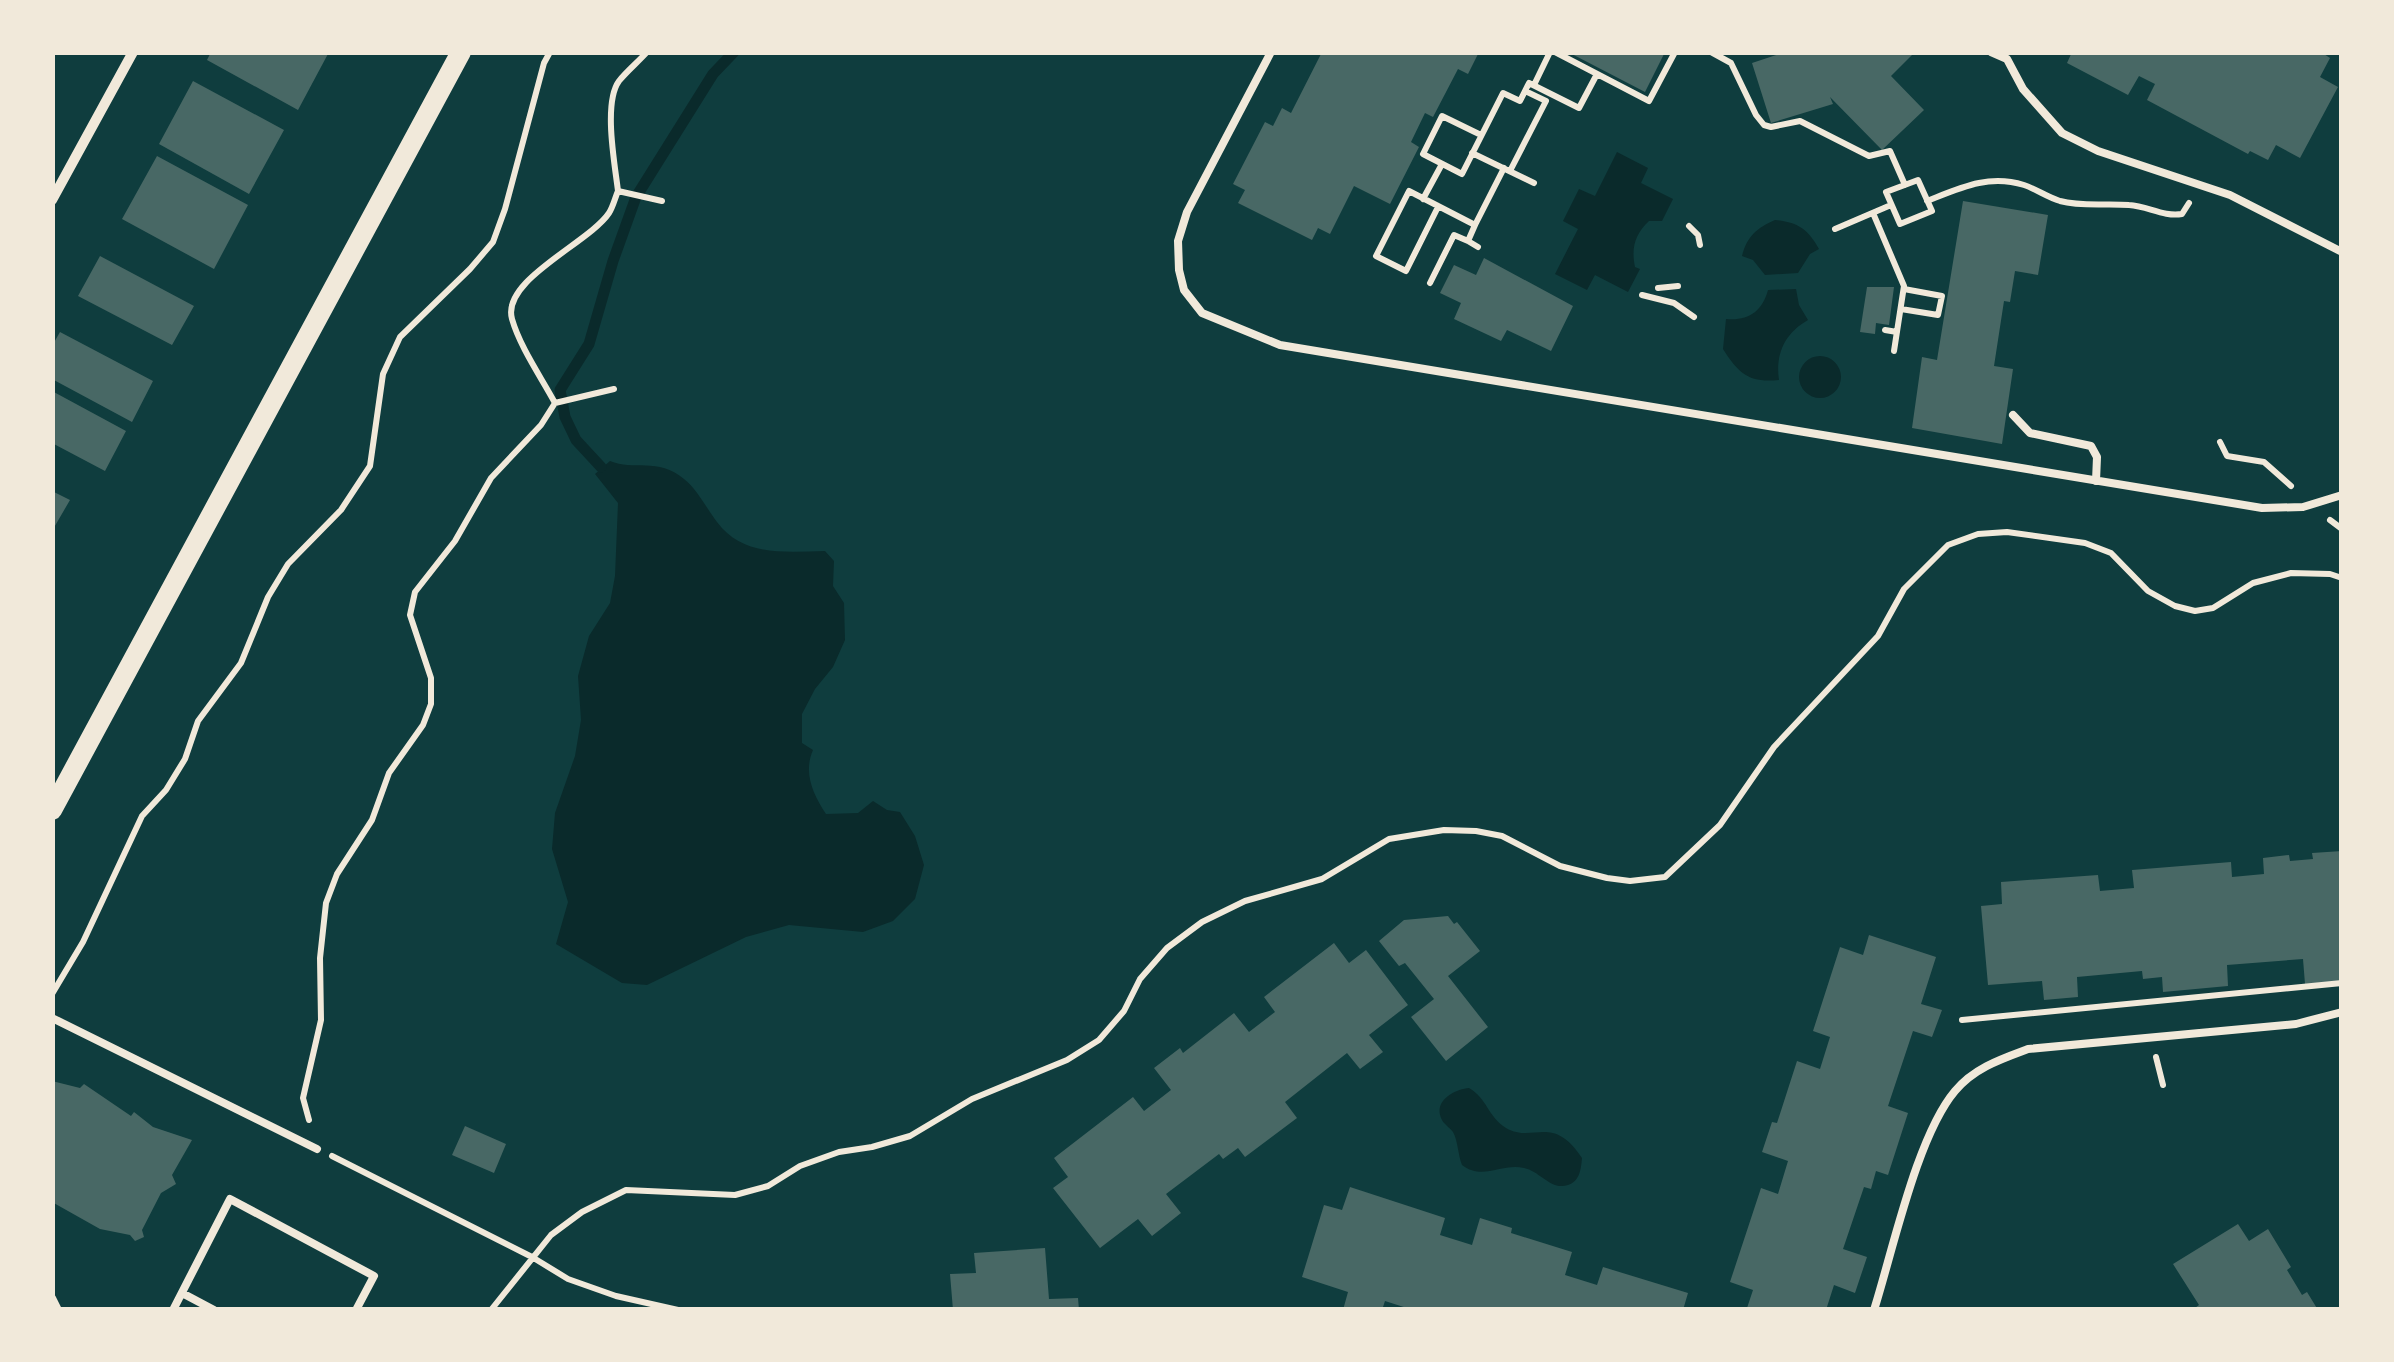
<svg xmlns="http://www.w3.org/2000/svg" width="2394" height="1362" font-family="'DejaVu Sans',sans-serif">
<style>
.water{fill:#0a2a2b}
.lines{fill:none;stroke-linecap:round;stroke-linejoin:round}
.stream{stroke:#0a2a2b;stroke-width:11}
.building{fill:#486865}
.path{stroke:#f1e9da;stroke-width:6}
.service{stroke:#f1e9da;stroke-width:8}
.minor{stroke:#f1e9da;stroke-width:10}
.secondary{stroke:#f1e9da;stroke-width:20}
</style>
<rect width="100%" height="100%" fill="#0f3d3e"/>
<path class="water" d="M 1617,152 L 1648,168 L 1641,183 L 1673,199 L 1662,221 L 1649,221 C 1635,234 1631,248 1635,267 L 1640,269 L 1628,292 L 1595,275 L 1587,290 L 1555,274 L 1578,229 L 1563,221 L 1579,189 L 1595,196 Z
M 1775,220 C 1797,222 1808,229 1819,249 L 1810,254 L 1798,273 L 1765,275 L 1753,260 L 1742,256 C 1747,236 1757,228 1775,220 Z
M 1796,289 L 1799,305 L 1808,320 C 1785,333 1775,354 1779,380 C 1749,383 1739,374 1723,349 L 1726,319 C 1748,321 1762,312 1768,290 Z
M1799 377a21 21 0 1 1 42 0a21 21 0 1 1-42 0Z
M 610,461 C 633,471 658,457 684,479 C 697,489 707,509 717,522 C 743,557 785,552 825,551 L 834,561 L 833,586 L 844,603 L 845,640 L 833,667 L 815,689 L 802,714 L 802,743 L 813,750 C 803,773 813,794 826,814 L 858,813 L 873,801 L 887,810 L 900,812 L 915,836 L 924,865 L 915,899 L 893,921 L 863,932 L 789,925 L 746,937 L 647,985 L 622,983 L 556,944 L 568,902 L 552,849 L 555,813 L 575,756 L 581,720 L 578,676 L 589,636 L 610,603 L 615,576 L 618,503 L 595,474 Z
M 1469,1088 C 1487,1098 1488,1117 1506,1128 C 1534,1144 1552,1113 1582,1158 C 1581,1169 1580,1181 1568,1185 C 1551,1191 1540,1171 1524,1168 C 1501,1163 1483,1181 1462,1165 C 1458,1155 1458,1141 1453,1132 C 1451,1129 1443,1123 1442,1120 C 1432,1101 1455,1089 1469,1088 Z"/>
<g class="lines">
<path class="stream" d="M 601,467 L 576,440 L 565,417 L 560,390 L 589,344 L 613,261 L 636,197 L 713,74 L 734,52"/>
</g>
<path class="building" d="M 211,52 L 329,52 L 298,110 L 207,60 Z
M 1322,52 L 1479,52 L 1468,74 L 1458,69 L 1433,117 L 1425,113 L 1411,142 L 1419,147 L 1390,204 L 1354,186 L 1330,234 L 1318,228 L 1312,240 L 1238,203 L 1245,190 L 1233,184 L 1265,122 L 1273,126 L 1282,108 L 1291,113 Z
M 1568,52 L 1665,52 L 1645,92 Z
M 1785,52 L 1915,52 L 1891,76 L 1924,110 L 1882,150 L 1830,97 L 1833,104 L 1771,123 L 1752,63 Z
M 2072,52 L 2321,52 L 2330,58 L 2320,77 L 2338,87 L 2300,158 L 2276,145 L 2268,160 L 2250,151 L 2248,154 L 2147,100 L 2155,84 L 2139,76 L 2128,95 L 2067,63 Z
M 193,81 L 284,130 L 249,194 L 159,144 Z
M 157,156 L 248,205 L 214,269 L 122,219 Z
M 1963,201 L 2048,215 L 2038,275 L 2015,271 L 2010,302 L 2004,301 L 1994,366 L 2013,369 L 2002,444 L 1912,428 L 1922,357 L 1937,360 Z
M 100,256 L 194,306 L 172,345 L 78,296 Z
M 1484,258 L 1573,306 L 1551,351 L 1507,330 L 1501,341 L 1454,319 L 1461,303 L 1440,293 L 1454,265 L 1476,275 Z
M 1867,287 L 1894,287 L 1889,325 L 1876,323 L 1875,334 L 1860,332 Z
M 60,332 L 153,381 L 132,422 L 52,379 L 52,346 Z
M 52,391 L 126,431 L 105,471 L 52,443 Z
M 52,491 L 70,500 L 52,531 Z
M 2342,851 L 2341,981 L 2305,984 L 2303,959 L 2227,965 L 2228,986 L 2163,992 L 2162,977 L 2143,979 L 2142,971 L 2077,977 L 2078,997 L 2044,1000 L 2042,981 L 1988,985 L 1981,906 L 2002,904 L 2001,882 L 2098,875 L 2100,891 L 2134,888 L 2132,870 L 2231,862 L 2232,877 L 2264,874 L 2263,858 L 2289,855 L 2290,861 L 2313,859 L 2312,853 Z
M 1448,916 L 1454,924 L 1457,922 L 1480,951 L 1448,976 L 1488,1027 L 1446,1061 L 1411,1017 L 1434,999 L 1405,963 L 1399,966 L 1379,941 L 1404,920 Z
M 1869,935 L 1936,957 L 1921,1004 L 1942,1010 L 1932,1037 L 1913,1031 L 1888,1106 L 1908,1113 L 1888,1175 L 1876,1171 L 1871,1189 L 1864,1187 L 1843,1249 L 1867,1257 L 1855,1293 L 1834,1285 L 1826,1310 L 1753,1310 L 1747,1308 L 1753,1290 L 1730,1282 L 1761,1188 L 1778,1194 L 1788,1161 L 1762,1152 L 1772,1122 L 1777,1123 L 1797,1061 L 1820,1069 L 1830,1037 L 1813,1031 L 1840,947 L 1863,955 Z
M 1334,943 L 1349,963 L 1366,950 L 1408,1005 L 1369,1035 L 1383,1052 L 1360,1069 L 1347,1053 L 1285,1102 L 1297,1118 L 1245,1157 L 1238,1148 L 1223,1159 L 1219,1154 L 1166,1194 L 1181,1213 L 1152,1236 L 1138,1219 L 1100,1248 L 1053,1188 L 1068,1177 L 1054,1158 L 1133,1097 L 1144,1111 L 1171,1090 L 1154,1068 L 1180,1048 L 1183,1053 L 1234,1013 L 1249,1032 L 1275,1012 L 1264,997 Z
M 52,1081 L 80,1088 L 84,1084 L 131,1116 L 134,1112 L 153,1127 L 192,1140 L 172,1175 L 176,1184 L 161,1193 L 142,1230 L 144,1237 L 135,1241 L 130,1235 L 100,1229 L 52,1202 Z
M 465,1126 L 506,1144 L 494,1173 L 452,1155 Z
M 1350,1187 L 1445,1218 L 1440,1235 L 1472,1245 L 1480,1218 L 1512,1228 L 1511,1233 L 1572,1252 L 1565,1275 L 1597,1285 L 1603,1267 L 1688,1293 L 1683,1310 L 1413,1310 L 1385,1301 L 1382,1310 L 1343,1310 L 1348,1292 L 1302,1277 L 1324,1205 L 1342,1210 Z
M 2238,1224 L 2249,1241 L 2268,1229 L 2291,1267 L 2287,1270 L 2302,1295 L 2307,1292 L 2318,1310 L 2192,1310 L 2199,1305 L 2173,1264 Z
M 1045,1248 L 1049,1299 L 1078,1298 L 1079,1310 L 953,1310 L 950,1274 L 976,1273 L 974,1253 Z"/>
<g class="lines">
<path class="path" d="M 647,52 C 638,62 627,71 619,81 C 603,103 615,165 618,191 L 662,201
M 1555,52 L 1649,101 L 1675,52
M 1711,52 L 1731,63 L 1756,115 L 1764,125 L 1771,127 L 1800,121 L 1869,156 L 1890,151 L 1905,185
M 1534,85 L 1550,52
M 1481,135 L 1442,116 L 1423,154 L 1462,174 L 1503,93 L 1520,101 L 1529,83 L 1579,108 L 1597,74
M 1472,153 L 1534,183
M 1510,171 L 1546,101 L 1525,91
M 1918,180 L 1932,211 L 1900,224 L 1886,192 Z
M 1423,199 L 1442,164
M 1927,201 C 1960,188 1988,174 2024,185 C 2036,189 2047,197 2060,201 C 2082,207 2106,203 2129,205 C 2148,206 2163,217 2182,214 L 2189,203
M 1438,207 L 1406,271 L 1376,256 L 1409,191 L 1475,225 L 1504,168
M 1873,213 L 1904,286 L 1894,351
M 1689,226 L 1698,235 L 1700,245
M 1835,229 L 1891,205
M 1468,241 L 1478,247
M 1430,283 L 1454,235 L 1468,241 L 1475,225
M 1658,288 L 1678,286
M 1642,295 L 1674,303 L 1694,317
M 1901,309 L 1938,315 L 1942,296 L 1904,289
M 1885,330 L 1897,332
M 614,389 L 555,403 C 541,377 520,347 512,319 C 501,280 589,243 609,213 C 613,207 615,198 618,191
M 2220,442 L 2227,456 L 2264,462 L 2291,486
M 2330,520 L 2342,529
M 52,994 L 83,942 L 142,816 L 166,790 L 185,759 L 198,721 L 241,663 L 268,597 L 288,564 L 341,510 L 370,466 L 383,374 L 400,337 L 470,269 L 493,242 L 505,209 L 544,63 L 550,52
M 1962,1020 L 2342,983
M 2156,1057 L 2163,1085
M 309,1120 L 303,1098 L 321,1020 L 320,958 L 326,903 L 337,874 L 372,820 L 389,773 L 423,725 L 431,704 L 431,678 L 410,615 L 415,592 L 455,541 L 491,478 L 541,425 L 555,403
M 332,1156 L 532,1257 L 568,1279 L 616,1296 L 678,1310
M 491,1310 L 551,1235 L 582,1212 L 626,1190 L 735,1195 L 768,1186 L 800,1166 L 839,1152 L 872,1147 L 910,1136 L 972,1099 L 1067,1060 L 1099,1040 L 1124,1011 L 1140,979 L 1167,948 L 1202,922 L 1245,901 L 1322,879 L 1389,839 L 1444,830 L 1476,831 L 1502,836 L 1560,866 L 1607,878 L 1630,881 L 1665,877 L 1720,825 L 1774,747 L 1878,636 L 1904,589 L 1948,545 L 1978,534 L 2007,532 L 2085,543 L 2111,553 L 2148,591 L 2175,606 L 2195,611 L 2213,608 L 2253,583 L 2291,573 L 2330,574 L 2342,578"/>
<path class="service" d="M 1271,52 L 1187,212 L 1178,241 L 1179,270 L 1184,290 L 1202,313 L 1280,345 L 2262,508 L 2303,507 L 2342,495
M 1991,52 L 2007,59 L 2023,89 L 2062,133 L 2098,151 L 2230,195 L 2342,252
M 2013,415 L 2030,433 L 2091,446 L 2097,457 L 2096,481
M 52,1018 L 317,1149
M 182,1293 L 214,1310
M 52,1298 L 58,1310
M 173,1310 L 230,1199 L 374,1276 L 356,1310
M 1874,1310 C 1893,1250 1917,1136 1955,1091 C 1974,1068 2001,1059 2028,1049 L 2296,1024 L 2342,1012"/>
<path class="minor" d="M 52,200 L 133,52"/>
<path class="secondary" d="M 52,810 L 461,52"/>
</g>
<rect width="2394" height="1362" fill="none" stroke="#f1e9da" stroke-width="110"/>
</svg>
